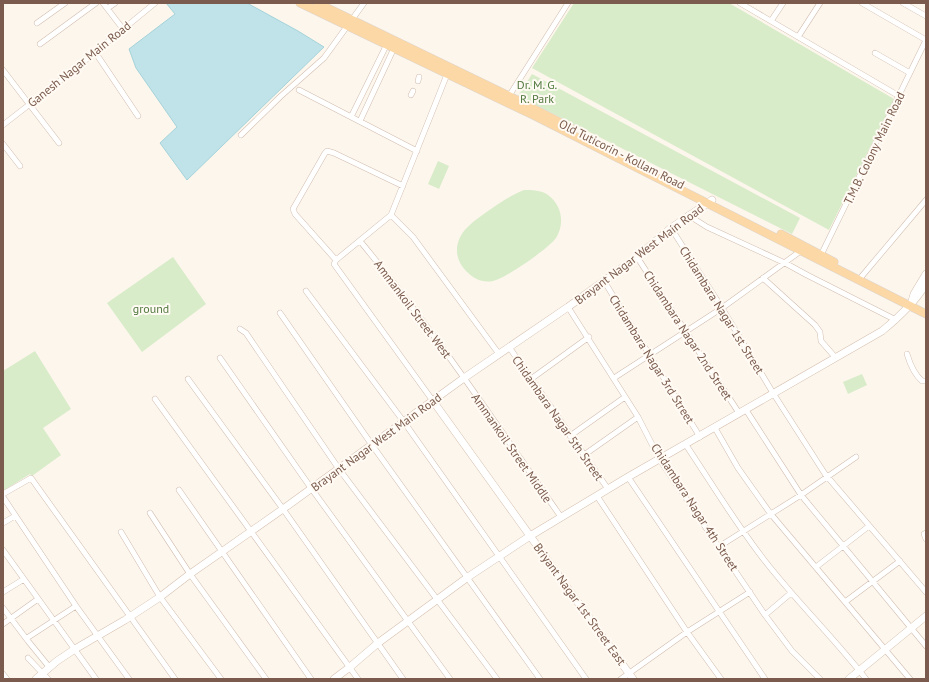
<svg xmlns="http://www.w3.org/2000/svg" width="929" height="682" font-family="'PT Sans',sans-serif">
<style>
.green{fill:#d8ecc9}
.water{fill:#bfe3e8;stroke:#a5d3da}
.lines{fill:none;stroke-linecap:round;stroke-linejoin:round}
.street-casing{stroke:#d1bdb0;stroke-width:6}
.secondary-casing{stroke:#d6c0b0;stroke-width:8}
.primary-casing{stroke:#dcd4d1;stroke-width:9}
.street{stroke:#fff;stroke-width:5}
.secondary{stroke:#fff;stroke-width:7}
.primary{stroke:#fbd8a5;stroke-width:8}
.labels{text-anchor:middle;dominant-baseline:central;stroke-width:4;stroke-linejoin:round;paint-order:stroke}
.street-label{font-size:12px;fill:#7a5b4d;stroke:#fffaf3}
.park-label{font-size:12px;fill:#537a41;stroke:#fffaf3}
</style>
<rect width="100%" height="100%" fill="#fdf6ec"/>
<path class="green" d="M 574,3 L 729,3 L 894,99 L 829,230 L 532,68 Z
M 532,74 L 800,218 L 792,234 L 518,96 Z
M 438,161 L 449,166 L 439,189 L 428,184 Z
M 524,190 C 532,190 541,190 548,195 C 562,205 565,224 556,238 C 549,248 505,279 493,281 C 482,283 474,279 466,271 C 461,266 458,260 457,253 C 456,232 473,222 488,211 C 500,203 511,195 524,190 Z
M 173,257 L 206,304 L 142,352 L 107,303 Z
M 35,351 L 71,409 L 43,428 L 61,455 L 32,476 L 30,474 L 3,491 L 3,371 Z
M 862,374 L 867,385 L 848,394 L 843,382 Z"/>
<path class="water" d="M 166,3 L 247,3 L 298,31 L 324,47 L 187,180 L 160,143 L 177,127 L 136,68 L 129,49 L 175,14 Z"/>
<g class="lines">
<defs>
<path id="street" d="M 103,3 L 123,29
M 740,3 L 899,96
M 862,3 L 926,40
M 903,3 L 926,16
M 108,8 L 115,3
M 771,21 L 783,3
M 37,23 L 65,3
M 798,37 L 820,3
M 40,44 L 96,3
M 95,52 L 138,116
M 875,53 L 910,73
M 3,70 L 59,143
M 418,81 L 419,77
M 299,90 L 417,151
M 411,95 L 413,91
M 509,96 L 568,3
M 351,117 L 387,44
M 360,121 L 394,48
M 3,125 L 66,76 L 155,3
M 241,135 L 281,96 L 324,58 L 364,3
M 3,144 L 20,166
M 391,215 L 413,237 L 499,354
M 688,215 L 707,227 L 785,263 L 807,275 L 896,320
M 671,228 L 722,308 L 773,393 L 825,474 L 926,592
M 360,241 C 433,329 496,424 561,517
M 821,255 L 926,40
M 637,257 L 739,413
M 336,260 L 295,214 L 293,209 L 325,153 L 327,151 L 334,153 L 403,186
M 862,276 L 926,200
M 763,278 L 815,325 L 820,332 L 821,341 L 835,357
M 604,281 L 700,437
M 306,291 L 404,422 L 586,679
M 568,307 L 638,417 L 660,460 L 765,615 L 792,651 L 820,679
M 280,313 L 372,445 L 540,679
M 240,329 L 246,333 L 339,469 L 497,679
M 509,347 L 608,489
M 907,354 C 910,364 914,374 922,381 L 926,381
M 220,358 L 311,488 L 450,679
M 614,378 L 722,308 L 802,250
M 188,379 L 283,509 L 403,679
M 531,379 L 589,337
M 155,399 L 358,679
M 433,401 L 334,264 L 336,260 L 391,215 L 448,72
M 746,410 L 801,495 L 926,646
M 715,428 L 738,468 L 770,513 L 910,679
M 570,436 L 625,397
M 686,445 C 712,484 736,524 765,561 C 797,602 834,638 866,679
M 584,455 L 638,417
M 628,477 L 765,679
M 179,490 L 311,679
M 3,494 L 31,478 L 175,679
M 597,496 L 687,632 L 721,679
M 3,497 L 76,606 L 129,679
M 150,513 L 190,574 L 266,679
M 3,523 L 15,516
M 121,532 L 160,597 L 221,679
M 926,533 L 924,534 L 926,539
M 720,546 L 801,495 L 856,457
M 3,550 L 96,679
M 816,567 L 869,526
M 3,592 L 24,579
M 845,602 L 900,561
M 3,608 L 28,641 L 50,668
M 765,615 L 791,593
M 3,624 L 38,599
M 27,638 L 76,606
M 28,658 L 48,679
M 3,674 L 7,679
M 621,679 L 687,632 L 750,592"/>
<path id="secondary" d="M 912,301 L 914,294 L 926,274
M 433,401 L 633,679
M 36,679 L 57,661 L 75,649 L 125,620 L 160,597 L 190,574 L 283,509 L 464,378 L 568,307 L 637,257 L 671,228 L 712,200
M 334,679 L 350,667 L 378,643 L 468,577 L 530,536 L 628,477 L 882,331 C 898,318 915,302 926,284
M 849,679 L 926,616"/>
<path id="primary" d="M 300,3 L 533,115 L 926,314
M 317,3 L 509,96 L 571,128
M 781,234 L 834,262"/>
</defs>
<use href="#street" class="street-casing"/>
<use href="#secondary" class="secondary-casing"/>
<use href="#primary" class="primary-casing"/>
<use href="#street" class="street"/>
<use href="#secondary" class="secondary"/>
<use href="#primary" class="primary"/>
</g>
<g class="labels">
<g class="street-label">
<text transform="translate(79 64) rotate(-39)">Ganesh Nagar Main Road</text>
<text transform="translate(874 148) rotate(-64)">T.M.B. Colony Main Road</text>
<text transform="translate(622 154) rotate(27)">Old Tuticorin - Kollam Road</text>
<text transform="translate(639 254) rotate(-37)">Brayant Nagar West Main Road</text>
<text transform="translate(413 309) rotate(53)">Ammankoil Street West</text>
<text transform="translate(722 310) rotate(58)">Chidambara Nagar 1st Street</text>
<text transform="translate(688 335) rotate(57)">Chidambara Nagar 2nd Street</text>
<text transform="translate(652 359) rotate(58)">Chidambara Nagar 3rd Street</text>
<text transform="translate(558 418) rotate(55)">Chidambara Nagar 5th Street</text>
<text transform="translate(376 442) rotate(-36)">Brayant Nagar West Main Road</text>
<text transform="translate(512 448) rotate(55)">Ammankoil Street Middle</text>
<text transform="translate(695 507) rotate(57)">Chidambara Nagar 4th Street</text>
<text transform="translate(580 604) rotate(54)">Briyant Nagar 1st Street East</text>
</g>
<g class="park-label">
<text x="537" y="84">Dr. M. G.<tspan x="537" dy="14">R. Park</tspan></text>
<text x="151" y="308">ground</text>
</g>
</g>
<rect width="929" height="682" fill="none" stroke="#7a5b4d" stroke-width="8"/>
</svg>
